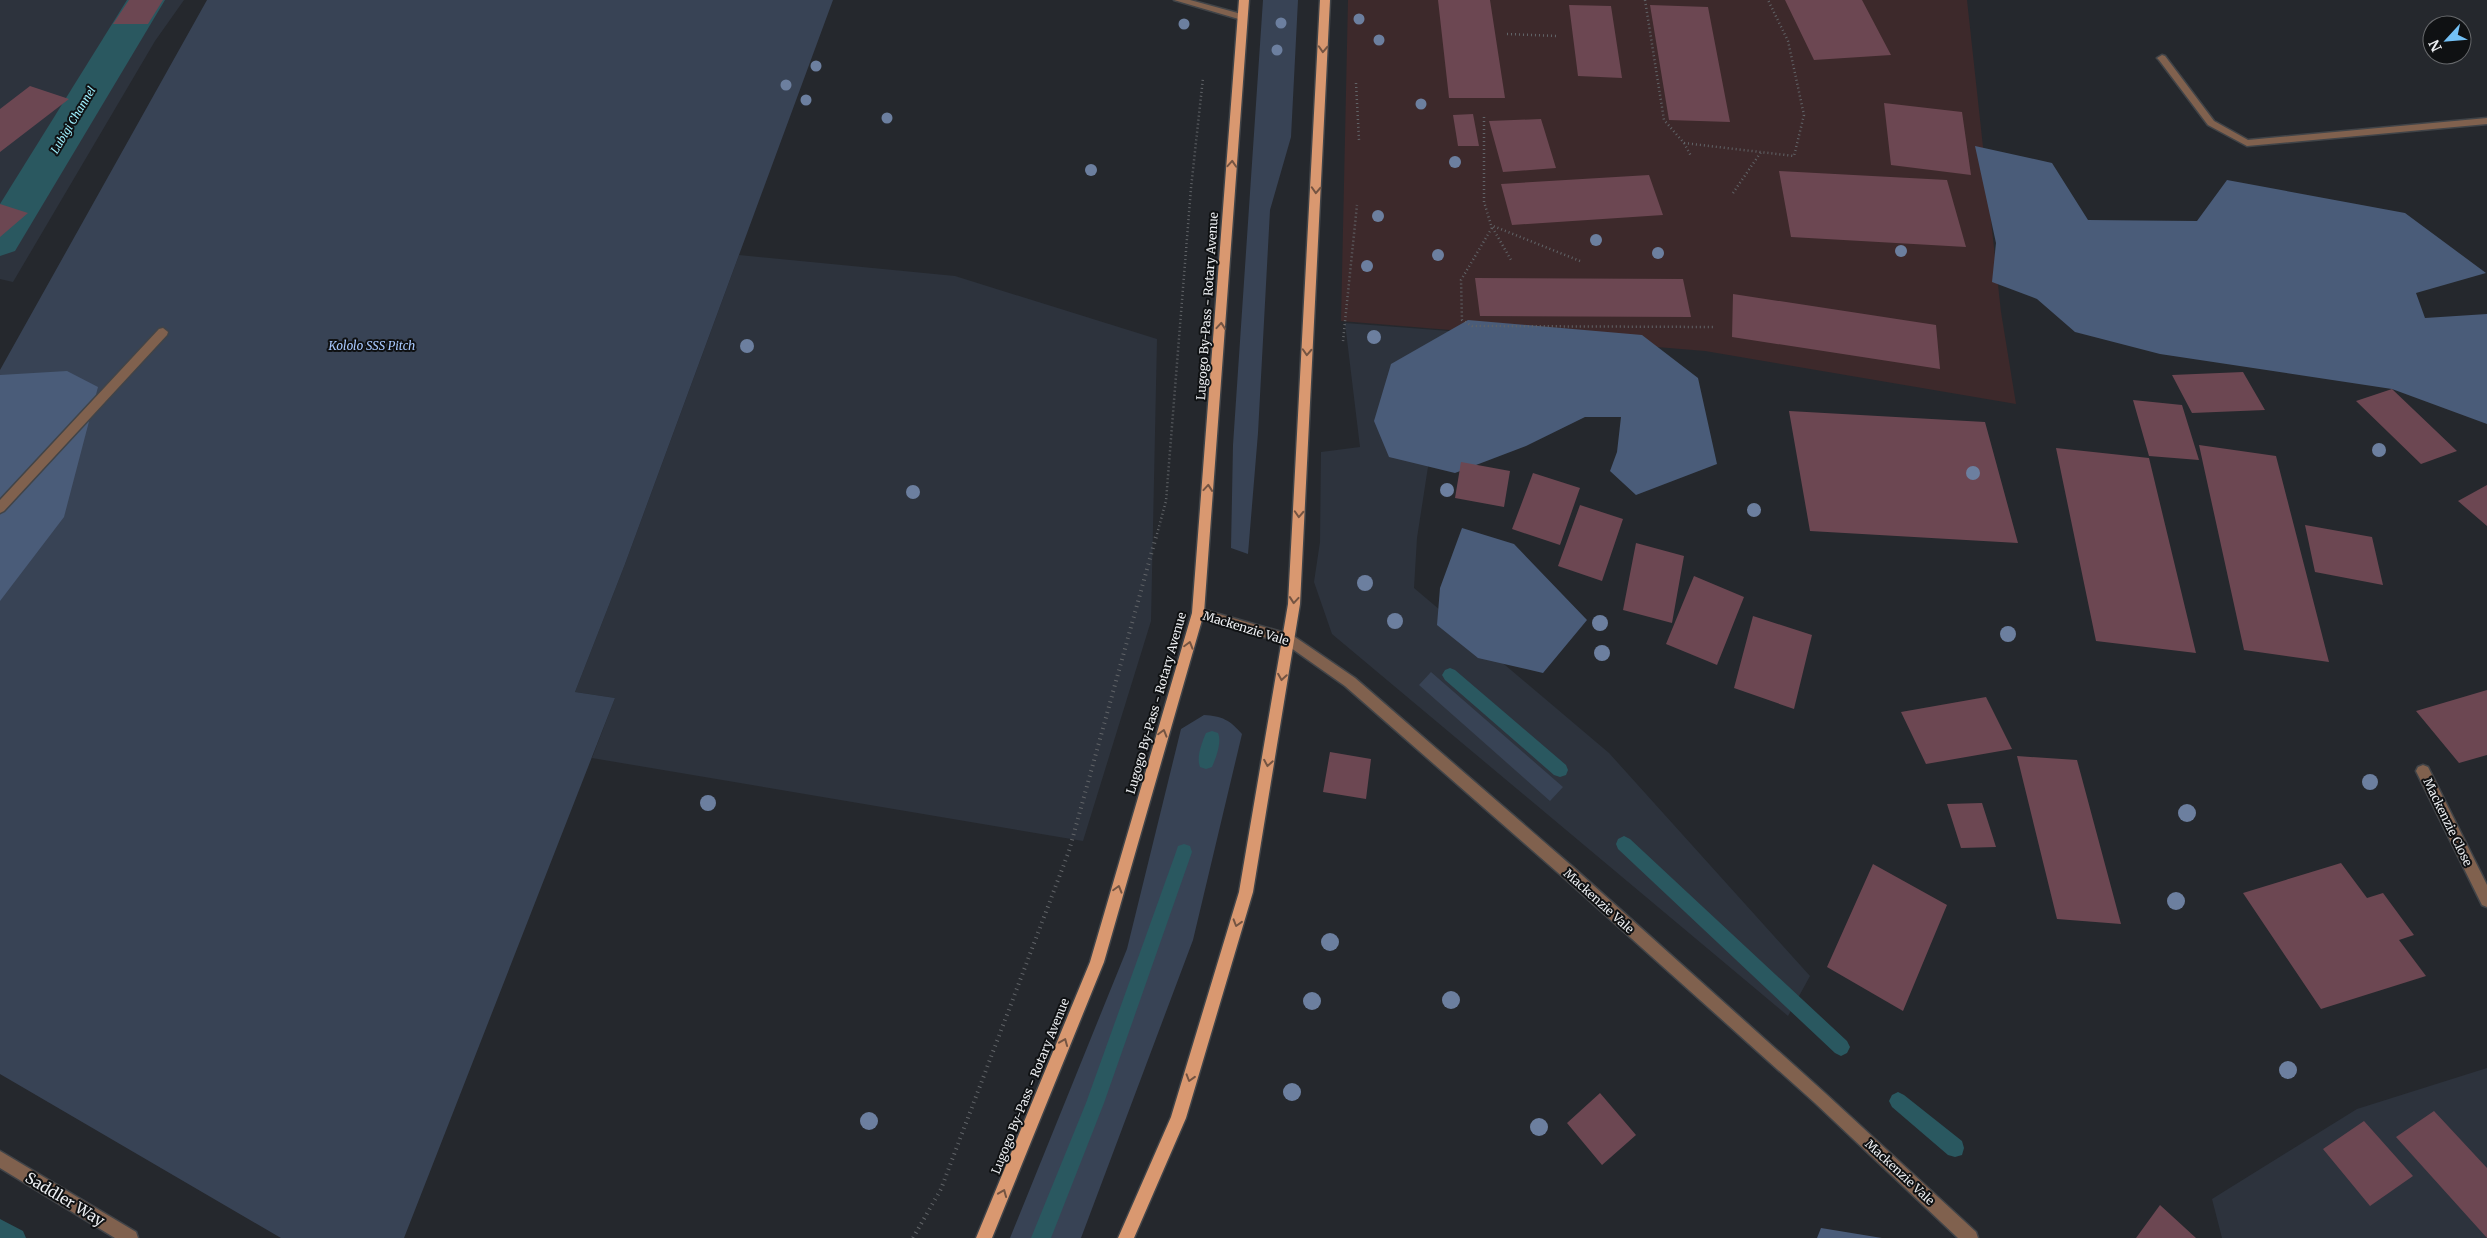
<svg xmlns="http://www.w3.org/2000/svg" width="2487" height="1238" font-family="Merriweather,serif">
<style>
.built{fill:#2d333d}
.education{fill:#3d292b}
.green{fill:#384355}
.forest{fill:#4a5c79}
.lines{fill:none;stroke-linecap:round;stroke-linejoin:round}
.stream{fill:#2a5860;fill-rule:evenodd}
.canal{fill:#2a5860;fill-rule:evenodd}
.building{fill:#6c4752}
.minor-casing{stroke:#414448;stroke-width:3}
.major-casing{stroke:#414448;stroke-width:3}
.path-far1{stroke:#616468;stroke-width:2.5;stroke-dasharray:1 3;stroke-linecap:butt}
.path{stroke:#616468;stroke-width:4;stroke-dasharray:1 4.5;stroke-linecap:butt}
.minor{fill:#80614e;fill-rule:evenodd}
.major{fill:#d99870;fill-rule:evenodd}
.tree{fill:#6c7f9f}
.oneway{stroke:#745442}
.labels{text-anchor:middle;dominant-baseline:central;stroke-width:4;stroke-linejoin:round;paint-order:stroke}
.far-water-label{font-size:11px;font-style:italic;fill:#9ef0fe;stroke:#0f1113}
.street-label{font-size:12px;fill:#eceef1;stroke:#0f1113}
.park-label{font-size:12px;font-style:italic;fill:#a7c7fc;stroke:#0f1113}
.near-street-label{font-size:15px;fill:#eceef1;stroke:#0f1113}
</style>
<rect width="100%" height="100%" fill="#25282d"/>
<path class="built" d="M 0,0 L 184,0 L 155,41 L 13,282 L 0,279 Z
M 739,255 L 955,276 L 1157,339 L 1151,621 L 1083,841 L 592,758 L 615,698 L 575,692 L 625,564 Z
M 1345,323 L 1449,331 L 1417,538 L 1414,588 L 1609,753 L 1810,976 L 1788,1016 L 1332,634 L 1314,582 L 1320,542 L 1321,452 L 1360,447 Z
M 2487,1068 L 2487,1238 L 2222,1238 L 2212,1199 L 2357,1109 Z"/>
<path class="education" d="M 1348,0 L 1967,0 L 2001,312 L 2016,404 L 1705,351 L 1341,321 Z"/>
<path class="green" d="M 207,0 L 833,0 L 625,564 L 575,692 L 615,698 L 404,1238 L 281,1238 L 0,1074 L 0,370 Z
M 1263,0 L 1298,0 L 1291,137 L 1270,210 L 1258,433 L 1248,554 L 1231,548 L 1233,445 Z
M 1431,672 L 1563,787 L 1550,801 L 1419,685 Z
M 1204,715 C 1222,716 1230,720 1242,734 L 1193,940 L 1081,1238 L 1010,1238 L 1127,949 L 1181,729 Z"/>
<path class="forest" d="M 1975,146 L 2052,163 L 2088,220 L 2197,221 L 2227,180 L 2405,213 L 2486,273 L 2416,293 L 2425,318 L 2487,314 L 2487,424 L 2392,389 L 2160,354 L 2075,332 L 2037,299 L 1992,282 L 1996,243 Z
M 1468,320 L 1642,335 L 1698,378 L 1717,464 L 1636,495 L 1610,471 L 1617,452 L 1621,417 L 1585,417 L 1526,446 L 1455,473 L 1389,457 L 1374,421 L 1391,364 Z
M 67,371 L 98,387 L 64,517 L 0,601 L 0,375 Z
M 1462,528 L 1514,544 L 1587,620 L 1543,673 L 1478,658 L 1437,625 L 1440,588 Z
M 1821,1228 L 1882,1238 L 1817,1238 Z"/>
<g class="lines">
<path class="stream" d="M 1450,668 L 1455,670 L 1566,765 L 1568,770 L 1566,775 L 1560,777 L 1554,775 L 1445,680 L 1442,675 L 1445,670 Z
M 1212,731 L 1218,733 C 1222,742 1216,758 1212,767 L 1206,769 L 1200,767 C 1196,758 1202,742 1206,733 Z
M 1624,836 L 1630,839 L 1847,1041 L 1850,1047 L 1847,1053 L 1841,1056 L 1835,1053 L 1618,849 L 1616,844 L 1618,839 Z
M 1184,844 L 1190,846 L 1192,852 L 1104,1103 L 1051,1238 L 1031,1238 L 1086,1103 L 1176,852 L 1178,846 Z
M 1898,1092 L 1904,1095 L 1962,1141 L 1964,1148 L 1962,1155 L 1955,1157 L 1948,1155 L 1892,1107 L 1889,1101 L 1892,1095 Z
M 0,1219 L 23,1231 L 26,1238 L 0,1238 Z"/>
<path class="canal" d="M 127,0 L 165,0 L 15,251 L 0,256 L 0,204 Z"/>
</g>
<path class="building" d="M 129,0 L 163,0 L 148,24 L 113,24 Z
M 1438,0 L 1490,0 L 1505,98 L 1449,98 Z
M 1785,0 L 1862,0 L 1891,55 L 1814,60 Z
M 1569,5 L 1611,6 L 1622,78 L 1578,76 Z
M 1650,5 L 1708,7 L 1730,122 L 1669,120 Z
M 30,86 L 69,99 L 0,152 L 0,109 Z
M 1884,103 L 1962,112 L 1971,175 L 1891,165 Z
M 1473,114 L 1479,146 L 1458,146 L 1453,115 Z
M 1541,119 L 1556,168 L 1503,172 L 1489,121 Z
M 1779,171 L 1947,180 L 1966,247 L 1791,237 Z
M 1649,175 L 1663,215 L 1512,225 L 1501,184 Z
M 0,204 L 28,213 L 0,237 Z
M 1475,278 L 1683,279 L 1691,317 L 1480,316 Z
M 1733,294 L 1936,325 L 1940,369 L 1732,337 Z
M 2243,372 L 2265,410 L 2192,413 L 2172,375 Z
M 2392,389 L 2457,451 L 2421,464 L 2356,401 Z
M 2133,400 L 2182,405 L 2199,460 L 2149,456 Z
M 1789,411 L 1985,422 L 2018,543 L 1810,531 Z
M 2199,445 L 2276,456 L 2329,662 L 2244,650 Z
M 2056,448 L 2149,458 L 2196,653 L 2096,641 Z
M 1461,462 L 1510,471 L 1504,507 L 1455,498 Z
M 1533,473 L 1580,488 L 1560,545 L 1512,529 Z
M 2487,485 L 2487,526 L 2458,501 Z
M 1580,505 L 1623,519 L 1602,581 L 1558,566 Z
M 2305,525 L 2372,537 L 2383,585 L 2315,572 Z
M 1636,543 L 1684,556 L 1672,623 L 1623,610 Z
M 1694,576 L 1744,597 L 1717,665 L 1666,644 Z
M 1753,616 L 1812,635 L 1794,709 L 1734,688 Z
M 2487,690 L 2487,755 L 2459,763 L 2416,711 Z
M 1986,697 L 2012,749 L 1926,764 L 1901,712 Z
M 1330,752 L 1371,759 L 1366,799 L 1323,792 Z
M 2017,756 L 2077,760 L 2121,924 L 2057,919 Z
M 1982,803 L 1996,847 L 1961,848 L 1947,804 Z
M 2341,863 L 2367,898 L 2383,893 L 2414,935 L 2399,940 L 2426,976 L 2321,1009 L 2243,893 Z
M 1873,864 L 1947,905 L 1903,1011 L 1827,967 Z
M 1600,1093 L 1636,1135 L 1602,1165 L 1567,1123 Z
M 2434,1111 L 2487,1168 L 2487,1238 L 2396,1137 Z
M 2364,1121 L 2413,1176 L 2370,1206 L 2323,1149 Z
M 2160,1205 L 2196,1238 L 2136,1238 Z"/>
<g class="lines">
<defs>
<path id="minor" d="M 1174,0 L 1190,0 L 1245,15 L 1247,17 L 1242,20 Z
M 2162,55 L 2165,56 L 2214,121 L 2248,140 L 2487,118 L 2487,124 L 2247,146 L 2208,125 L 2159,60 L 2157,58 Z
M 163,328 L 168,332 L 167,335 L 4,511 L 0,513 L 0,500 L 159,329 Z
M 1198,608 L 1292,635 L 1355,678 L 1574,868 L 1825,1093 L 1976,1232 L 1978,1238 L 1958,1238 L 1815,1103 L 1564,878 L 1345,686 L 1284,643 L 1194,617 L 1192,613 L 1194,609 Z
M 2423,765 L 2428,767 L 2487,885 L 2487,907 L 2482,905 L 2416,771 L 2418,767 Z
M 0,1151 L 136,1232 L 138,1238 L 115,1238 L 0,1168 Z"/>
<path id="major" d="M 1239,0 L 1249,0 L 1204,613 L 1104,962 L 992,1238 L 976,1238 L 1090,962 L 1192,613 Z
M 1320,0 L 1330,0 L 1300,604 L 1253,892 L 1186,1118 L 1134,1238 L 1118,1238 L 1171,1117 L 1239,892 L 1288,604 Z"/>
</defs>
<use href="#minor" class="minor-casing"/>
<use href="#major" class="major-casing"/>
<path class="path-far1" d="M 1645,0 L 1664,120 L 1684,143 L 1691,156
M 1507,34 L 1557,36
M 1356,83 L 1359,140
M 1484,117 L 1484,202 L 1491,225 L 1511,260
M 1684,143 L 1794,156 L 1804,115 L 1788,41 L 1768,0
M 1733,193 L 1761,152
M 1580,261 L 1493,226 L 1461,280 L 1462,320 L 1472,326 L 1715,327
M 1343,341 L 1357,205
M 1157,534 L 1166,501 L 1191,188 L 1203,78"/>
<path class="path" d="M 913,1238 L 941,1189 L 1069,851 L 1157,533"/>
<use href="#minor" class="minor"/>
<use href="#major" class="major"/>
</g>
<g class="tree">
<circle cx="1359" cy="19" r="5.5"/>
<circle cx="1281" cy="23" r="5.5"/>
<circle cx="1184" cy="24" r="5.5"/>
<circle cx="1379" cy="40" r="5.5"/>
<circle cx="1277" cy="50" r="5.5"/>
<circle cx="816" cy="66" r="5.5"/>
<circle cx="786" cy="85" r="5.5"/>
<circle cx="806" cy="100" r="5.5"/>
<circle cx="1421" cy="104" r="5.5"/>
<circle cx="887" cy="118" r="5.5"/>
<circle cx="1455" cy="162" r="6"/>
<circle cx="1091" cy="170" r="6"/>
<circle cx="1378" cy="216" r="6"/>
<circle cx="1596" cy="240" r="6"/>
<circle cx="1901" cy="251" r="6"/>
<circle cx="1658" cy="253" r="6"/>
<circle cx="1438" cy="255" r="6"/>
<circle cx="1367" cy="266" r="6"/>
<circle cx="1374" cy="337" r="7"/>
<circle cx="747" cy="346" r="7"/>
<circle cx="2379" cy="450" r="7"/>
<circle cx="1973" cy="473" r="7"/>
<circle cx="1447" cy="490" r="7"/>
<circle cx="913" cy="492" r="7"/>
<circle cx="1754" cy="510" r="7"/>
<circle cx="1365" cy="583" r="8"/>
<circle cx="1395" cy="621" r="8"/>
<circle cx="1600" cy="623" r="8"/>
<circle cx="2008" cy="634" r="8"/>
<circle cx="1602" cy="653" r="8"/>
<circle cx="2370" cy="782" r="8"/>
<circle cx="708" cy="803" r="8"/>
<circle cx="2187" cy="813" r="9"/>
<circle cx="2176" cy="901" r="9"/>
<circle cx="1330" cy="942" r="9"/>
<circle cx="1451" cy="1000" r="9"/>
<circle cx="1312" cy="1001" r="9"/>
<circle cx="2288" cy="1070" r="9"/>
<circle cx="1292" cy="1092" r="9"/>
<circle cx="869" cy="1121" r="9"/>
<circle cx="1539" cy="1127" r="9"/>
</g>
<defs><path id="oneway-chevron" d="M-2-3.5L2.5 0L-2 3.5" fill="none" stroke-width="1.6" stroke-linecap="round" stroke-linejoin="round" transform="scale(1.25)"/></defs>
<g class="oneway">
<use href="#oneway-chevron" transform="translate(1323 49) rotate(93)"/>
<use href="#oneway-chevron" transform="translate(1232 164) rotate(-86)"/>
<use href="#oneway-chevron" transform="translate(1316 190) rotate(93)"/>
<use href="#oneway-chevron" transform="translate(1221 326) rotate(-85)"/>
<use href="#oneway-chevron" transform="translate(1307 352) rotate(93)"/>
<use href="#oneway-chevron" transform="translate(1208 488) rotate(-85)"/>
<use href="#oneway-chevron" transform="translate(1299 514) rotate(93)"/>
<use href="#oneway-chevron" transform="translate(1294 600) rotate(95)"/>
<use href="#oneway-chevron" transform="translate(1189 645) rotate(-74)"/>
<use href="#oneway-chevron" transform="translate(1282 677) rotate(99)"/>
<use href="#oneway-chevron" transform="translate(1163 733) rotate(-74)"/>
<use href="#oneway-chevron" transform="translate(1268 763) rotate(100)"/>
<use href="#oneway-chevron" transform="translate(1118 889) rotate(-74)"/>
<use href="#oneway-chevron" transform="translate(1237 923) rotate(107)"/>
<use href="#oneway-chevron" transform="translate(1064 1042) rotate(-68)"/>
<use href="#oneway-chevron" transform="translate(1190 1078) rotate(107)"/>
<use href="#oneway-chevron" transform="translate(1003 1193) rotate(-68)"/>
</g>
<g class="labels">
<g class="far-water-label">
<text transform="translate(73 120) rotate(-59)">Lubigi Channel</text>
</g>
<g class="street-label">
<text transform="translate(1207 306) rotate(-86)">Lugogo By-Pass - Rotary Avenue</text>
<text transform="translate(1246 628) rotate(17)">Mackenzie Vale</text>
<text transform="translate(1156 703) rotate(-74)">Lugogo By-Pass - Rotary Avenue</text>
<text transform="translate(2448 822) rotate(64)">Mackenzie Close</text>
<text transform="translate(1599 901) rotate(42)">Mackenzie Vale</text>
<text transform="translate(1030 1086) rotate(-68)">Lugogo By-Pass - Rotary Avenue</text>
<text transform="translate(1900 1172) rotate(43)">Mackenzie Vale</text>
</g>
<g class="park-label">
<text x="372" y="345">Kololo SSS Pitch</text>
</g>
<g class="near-street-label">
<text transform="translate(65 1199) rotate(31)">Saddler Way</text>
</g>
</g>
<g transform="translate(2447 40) rotate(244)"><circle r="24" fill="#0f1113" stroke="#67696c"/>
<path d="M0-4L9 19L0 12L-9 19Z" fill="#73c1f6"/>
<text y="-8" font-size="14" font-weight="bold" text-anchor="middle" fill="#eceef1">N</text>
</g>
</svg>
